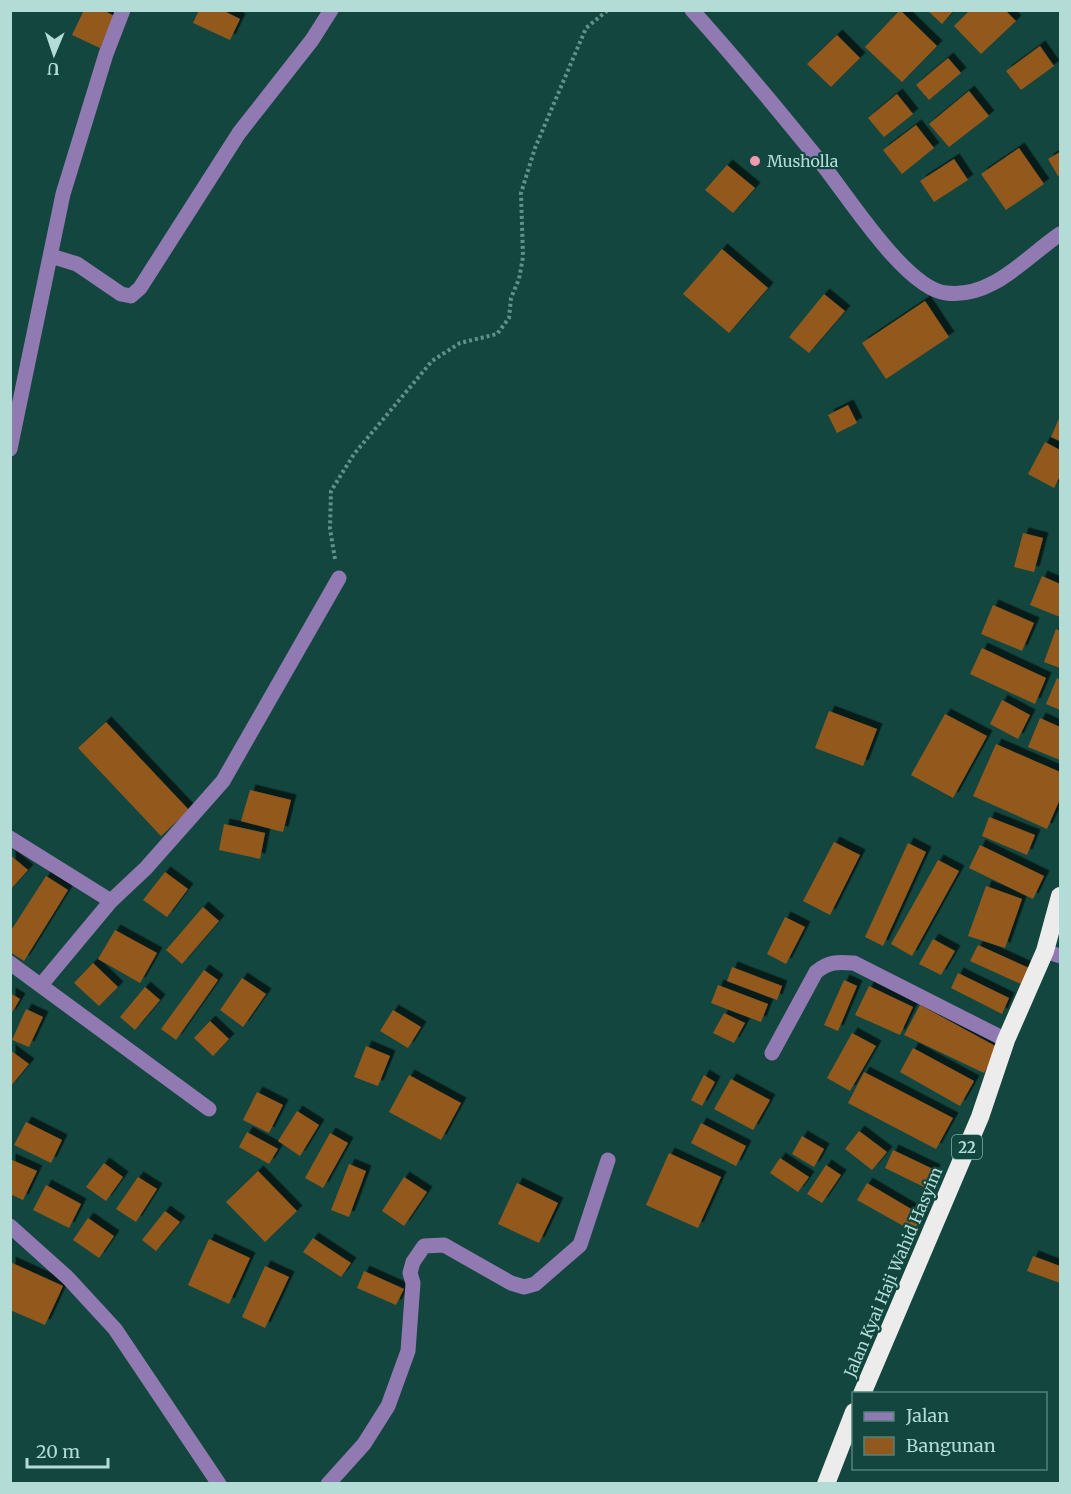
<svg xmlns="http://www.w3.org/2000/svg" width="1071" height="1494" font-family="Merriweather,serif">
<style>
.building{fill:#92591e;filter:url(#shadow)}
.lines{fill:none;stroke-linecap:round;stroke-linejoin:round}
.path{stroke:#62918a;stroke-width:4;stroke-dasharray:3 3;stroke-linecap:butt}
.minor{stroke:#917ab1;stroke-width:15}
.highway{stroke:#ececec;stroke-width:18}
.poi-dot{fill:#f19ab1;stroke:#12463f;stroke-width:2}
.labels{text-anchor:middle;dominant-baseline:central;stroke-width:4.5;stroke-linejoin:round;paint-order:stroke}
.shield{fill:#12463f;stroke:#82afa8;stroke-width:1.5}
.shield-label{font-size:15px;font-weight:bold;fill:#b2dcd5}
.poi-label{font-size:16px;fill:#b2dcd5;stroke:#12463f;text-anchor:start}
.street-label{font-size:16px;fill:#b2dcd5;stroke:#12463f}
</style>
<defs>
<filter id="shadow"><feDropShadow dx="5.5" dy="-5.5" stdDeviation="0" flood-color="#0009"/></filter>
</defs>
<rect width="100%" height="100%" fill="#12463f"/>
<path class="building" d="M 84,10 L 103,10 L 114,16 L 100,48 L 72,35 Z
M 199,10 L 222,10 L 240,19 L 230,40 L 193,23 Z
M 900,10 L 937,46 L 902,82 L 865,47 Z
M 927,10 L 954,10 L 942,24 Z
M 970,10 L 1005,10 L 1016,21 L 981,54 L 954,26 Z
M 837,35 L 860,58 L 831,87 L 807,64 Z
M 1040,46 L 1054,66 L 1021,90 L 1006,71 Z
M 948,58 L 961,73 L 929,100 L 916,85 Z
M 969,91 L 989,116 L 949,147 L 929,124 Z
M 897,94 L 913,114 L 884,137 L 868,118 Z
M 916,125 L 934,148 L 902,174 L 883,150 Z
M 1019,148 L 1044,184 L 1006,210 L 981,174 Z
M 1060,152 L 1060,175 L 1058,176 L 1048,159 Z
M 954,159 L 968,180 L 934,202 L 920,181 Z
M 727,165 L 755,188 L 733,213 L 705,190 Z
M 722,249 L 768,288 L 729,333 L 683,294 Z
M 824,294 L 845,311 L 809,353 L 789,337 Z
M 925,301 L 949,337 L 886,379 L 862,343 Z
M 848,405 L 857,423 L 837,433 L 828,415 Z
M 1060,416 L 1060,441 L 1051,437 Z
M 1045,442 L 1060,450 L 1060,476 L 1054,488 L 1028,474 Z
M 1023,533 L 1043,538 L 1034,572 L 1014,567 Z
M 1042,576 L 1060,584 L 1060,617 L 1030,605 Z
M 993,605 L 1034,623 L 1022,651 L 981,634 Z
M 1056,629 L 1060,631 L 1060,668 L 1044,662 Z
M 982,648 L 1046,678 L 1035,704 L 970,674 Z
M 1057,678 L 1060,680 L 1060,710 L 1046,704 Z
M 1002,700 L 1030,715 L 1018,739 L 990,724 Z
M 829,711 L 877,729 L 863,766 L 815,748 Z
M 945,714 L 987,736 L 953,798 L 911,775 Z
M 1040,718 L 1060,727 L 1060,760 L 1028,747 Z
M 106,722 L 189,810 L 161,836 L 78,748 Z
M 996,744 L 1060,772 L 1060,799 L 1047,829 L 973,796 Z
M 250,790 L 291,800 L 283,832 L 241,821 Z
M 989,817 L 1035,835 L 1027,855 L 982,836 Z
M 224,824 L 265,833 L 260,859 L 219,850 Z
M 834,842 L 860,855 L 830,915 L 803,901 Z
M 908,843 L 926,852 L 883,946 L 865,937 Z
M 980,845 L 1044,876 L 1033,899 L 969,868 Z
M 10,855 L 28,870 L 10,890 Z
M 938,860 L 959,871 L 912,956 L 891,944 Z
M 165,872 L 188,889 L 167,917 L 143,900 Z
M 46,876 L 68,890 L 24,961 L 10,952 L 10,932 Z
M 986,886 L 1022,899 L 1005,948 L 968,936 Z
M 203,907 L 219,921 L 182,964 L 166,950 Z
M 785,917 L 805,927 L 786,964 L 767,954 Z
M 115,930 L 157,953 L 140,983 L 98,959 Z
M 933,939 L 955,951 L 941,975 L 919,964 Z
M 978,945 L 1029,968 L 1021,984 L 970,961 Z
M 93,963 L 118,987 L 99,1006 L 74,983 Z
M 732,967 L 782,986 L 777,1000 L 727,981 Z
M 204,970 L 218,980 L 176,1040 L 161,1029 Z
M 958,973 L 1009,998 L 1002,1014 L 951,988 Z
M 242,978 L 266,994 L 243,1027 L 220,1010 Z
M 844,980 L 857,986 L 838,1031 L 824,1025 Z
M 718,985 L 768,1004 L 761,1022 L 711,1003 Z
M 869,986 L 913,1007 L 900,1035 L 855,1015 Z
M 145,987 L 160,1000 L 135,1030 L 120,1017 Z
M 10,993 L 20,999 L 10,1016 Z
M 920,1005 L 999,1048 L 984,1073 L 904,1035 Z
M 26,1009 L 43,1017 L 29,1047 L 12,1040 Z
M 393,1010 L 421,1027 L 408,1048 L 380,1031 Z
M 724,1013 L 745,1023 L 734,1043 L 713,1033 Z
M 210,1021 L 229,1039 L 213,1056 L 194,1038 Z
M 852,1033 L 876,1046 L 850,1091 L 827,1078 Z
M 366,1046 L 390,1056 L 378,1086 L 354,1077 Z
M 913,1048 L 974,1081 L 960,1106 L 900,1072 Z
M 10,1050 L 29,1064 L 10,1087 Z
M 864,1072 L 953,1118 L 936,1149 L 848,1103 Z
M 409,1075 L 461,1103 L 441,1140 L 389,1112 Z
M 704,1075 L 715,1082 L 702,1106 L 691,1100 Z
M 731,1079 L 770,1100 L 753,1130 L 714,1109 Z
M 257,1092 L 283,1105 L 269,1133 L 243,1120 Z
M 297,1111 L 319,1125 L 300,1156 L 278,1141 Z
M 26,1122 L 62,1140 L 51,1163 L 14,1145 Z
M 701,1123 L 746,1146 L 736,1166 L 691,1143 Z
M 859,1131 L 887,1152 L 872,1170 L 845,1149 Z
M 247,1132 L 278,1149 L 269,1164 L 239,1147 Z
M 330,1133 L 348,1143 L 323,1188 L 305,1178 Z
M 802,1136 L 824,1149 L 814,1167 L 792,1154 Z
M 893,1150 L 935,1170 L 926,1188 L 885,1168 Z
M 669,1153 L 721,1177 L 698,1228 L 646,1205 Z
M 780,1158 L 809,1177 L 798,1192 L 770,1173 Z
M 10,1159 L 37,1171 L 23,1200 L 10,1194 Z
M 104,1163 L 123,1177 L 106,1201 L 86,1187 Z
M 349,1164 L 366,1171 L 349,1217 L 331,1210 Z
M 826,1165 L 841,1175 L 822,1203 L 807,1194 Z
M 258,1171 L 297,1211 L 265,1242 L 226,1202 Z
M 138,1177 L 157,1189 L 136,1222 L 116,1209 Z
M 404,1177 L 427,1192 L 404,1226 L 382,1211 Z
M 517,1183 L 558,1203 L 539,1243 L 498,1224 Z
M 867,1183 L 923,1216 L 914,1232 L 857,1200 Z
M 46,1185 L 81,1204 L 69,1228 L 33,1210 Z
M 165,1211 L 180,1222 L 156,1251 L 142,1240 Z
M 88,1218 L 114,1236 L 99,1258 L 73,1240 Z
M 313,1238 L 351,1263 L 341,1277 L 303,1252 Z
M 209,1239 L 250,1258 L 229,1304 L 188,1285 Z
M 1033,1256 L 1060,1266 L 1060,1283 L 1027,1271 Z
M 10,1262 L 63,1286 L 45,1325 L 10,1310 Z
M 265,1266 L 289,1277 L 265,1328 L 242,1317 Z
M 364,1271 L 404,1289 L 396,1305 L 357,1288 Z"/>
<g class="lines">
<path class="path" d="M 335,559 L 330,529 L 331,491 L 354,454 L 432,361 L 460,343 L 497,334 L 509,318 L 511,298 L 519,279 L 523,257 L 521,193 L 535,148 L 586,28 L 608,10"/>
<path class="minor" d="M 692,10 C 737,60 780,112 822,164 C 847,195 906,289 946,293 C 992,299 1026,257 1060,234
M 51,256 L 77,264 L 121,294 L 131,296 L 140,288 L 239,133 L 312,40 L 331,10
M 10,449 L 63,194 L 106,54 L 123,10
M 10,838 L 111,901
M 1045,951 L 1060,956
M 10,963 L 209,1109
M 41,985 L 111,901 L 146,868 L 223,781 L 339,578
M 772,1053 L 816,972 C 829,961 838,962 854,963 L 1006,1040
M 10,1226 L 68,1278 L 115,1329 L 219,1484
M 328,1484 L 364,1444 L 388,1406 L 408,1351 L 413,1283 L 410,1273 L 413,1262 L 424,1246 L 444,1245 L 511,1283 L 524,1287 L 535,1284 L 580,1245 L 608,1160"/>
<path class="highway" d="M 862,1394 L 980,1117 L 1006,1040 L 1045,951 L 1060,896
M 826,1484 L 854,1412"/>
</g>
<circle class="poi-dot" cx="755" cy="161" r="6"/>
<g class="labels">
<rect class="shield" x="952" y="1135" width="30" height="24" rx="4.5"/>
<g class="shield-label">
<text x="967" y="1147">22</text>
</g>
<g class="poi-label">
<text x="767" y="161">Musholla</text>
</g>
<g class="street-label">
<text transform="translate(893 1272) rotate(-67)">Jalan Kyai Haji Wahid Hasyim</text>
</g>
</g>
<rect width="1071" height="1494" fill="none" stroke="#b2dcd5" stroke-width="24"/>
<rect x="852" y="1392" width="195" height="78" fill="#12463f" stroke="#52827b" stroke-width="1.5"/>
<rect x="864" y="1412" width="30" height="9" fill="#917ab1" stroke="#52827b" stroke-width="1.5"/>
<text x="906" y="1422" font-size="18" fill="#b2dcd5">Jalan</text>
<rect x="864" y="1437" width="30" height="18" fill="#92591e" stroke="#52827b" stroke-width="1.5"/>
<text x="906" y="1452" font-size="18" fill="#b2dcd5">Bangunan</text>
<g transform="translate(54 54) rotate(182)" stroke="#12463f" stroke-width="4.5" paint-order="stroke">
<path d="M0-4.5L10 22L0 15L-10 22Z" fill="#b2dcd5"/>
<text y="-9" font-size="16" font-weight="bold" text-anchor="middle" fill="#b2dcd5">U</text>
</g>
<path d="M27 1458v9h81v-9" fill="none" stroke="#b2dcd5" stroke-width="3"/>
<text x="36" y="1458" font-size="18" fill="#b2dcd5" stroke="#12463f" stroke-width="4.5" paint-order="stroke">20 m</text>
</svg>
